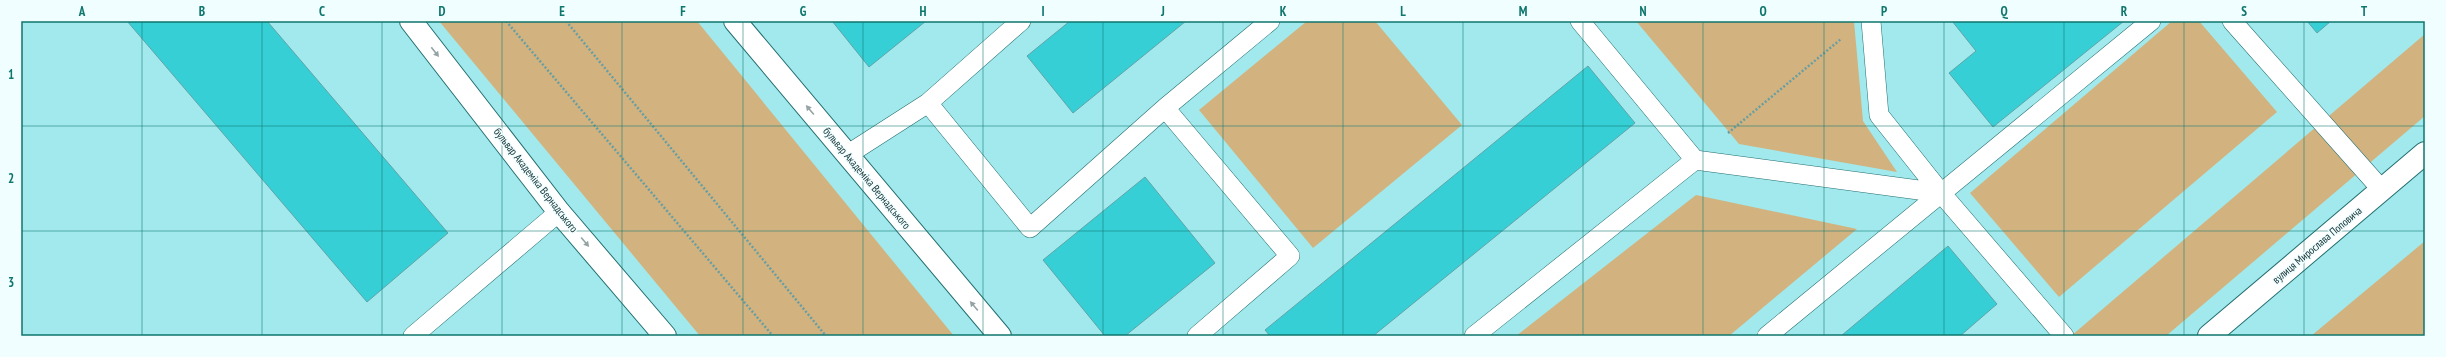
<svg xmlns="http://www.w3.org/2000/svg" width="2446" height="357" font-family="'PT Sans Narrow',sans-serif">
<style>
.green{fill:#d2b380}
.building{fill:#36cfd6;stroke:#5ea5a9}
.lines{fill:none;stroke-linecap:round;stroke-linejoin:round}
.lane-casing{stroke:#236e71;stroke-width:20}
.secondary-casing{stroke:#236e71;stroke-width:24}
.path{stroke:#689ea1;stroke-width:2.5;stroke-dasharray:2 2;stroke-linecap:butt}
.lane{stroke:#fff;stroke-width:19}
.secondary{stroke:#fff;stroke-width:22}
.oneway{fill:#96a3a4}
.grid{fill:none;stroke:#0f766e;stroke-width:1;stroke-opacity:0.55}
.labels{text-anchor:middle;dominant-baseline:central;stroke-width:3;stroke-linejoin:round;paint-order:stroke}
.street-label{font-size:11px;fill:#153335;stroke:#f1feff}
.neatline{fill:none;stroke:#0f766e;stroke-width:1.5}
.grid-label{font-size:13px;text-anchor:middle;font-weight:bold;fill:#0f766e}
</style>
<rect width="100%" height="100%" fill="#a1e9ec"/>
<path class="green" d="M 439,21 L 697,21 L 954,336 L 700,336 Z
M 1307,21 L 1375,21 L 1462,125 L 1313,248 L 1199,110 Z
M 1636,21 L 1854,21 L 1863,121 L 1897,172 L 1739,144 Z
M 2172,21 L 2199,21 L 2277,112 L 2059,297 L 1970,193 Z
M 2425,34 L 2425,116 L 2166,336 L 2071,336 Z
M 1696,195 L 1857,229 L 1729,336 L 1516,336 Z
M 2425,241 L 2425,336 L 2311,336 Z"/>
<path class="building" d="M 127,21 L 267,21 L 448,233 L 367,302 Z
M 832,21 L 926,21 L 869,67 Z
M 1070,21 L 1186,21 L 1073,113 L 1027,56 Z
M 1952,21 L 2124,21 L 1993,127 L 1949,73 L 1976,51 Z
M 2307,21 L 2331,21 L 2317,33 Z
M 1588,66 L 1635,123 L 1373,336 L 1270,336 L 1265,330 Z
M 1145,177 L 1215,263 L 1125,336 L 1105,336 L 1043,260 Z
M 1948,246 L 1997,304 L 1960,336 L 1841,336 Z"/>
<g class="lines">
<defs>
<path id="lane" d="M 1580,21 L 1695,160
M 1871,21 L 1879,115 L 1941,193 L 2064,336
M 2232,21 L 2382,190
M 928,103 L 1021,21
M 1165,108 L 1270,21
M 847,155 L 928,103 L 1030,228 L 1165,108 L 1290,256 L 1197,336
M 413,336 L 559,212
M 1474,336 L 1695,160 L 1941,193
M 1767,336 L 2151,21"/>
<path id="secondary" d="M 411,21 L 559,212 L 665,336
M 735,21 L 1000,336
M 2209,336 L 2425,153"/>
</defs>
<use href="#lane" class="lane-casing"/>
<use href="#secondary" class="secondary-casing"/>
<path class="path" d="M 506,21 L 773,336
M 566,21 L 826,336
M 1728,133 L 1841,39"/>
<use href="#lane" class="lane"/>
<use href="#secondary" class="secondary"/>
</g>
<defs><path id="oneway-solid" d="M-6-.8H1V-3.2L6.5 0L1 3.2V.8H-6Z"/></defs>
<g class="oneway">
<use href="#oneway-solid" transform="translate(435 52) rotate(52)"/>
<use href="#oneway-solid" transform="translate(810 110) rotate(-130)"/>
<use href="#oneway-solid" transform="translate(585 242) rotate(50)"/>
<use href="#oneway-solid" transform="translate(974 306) rotate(-130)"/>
</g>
<path class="grid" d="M 142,21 L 142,336M 262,21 L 262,336M 382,21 L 382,336M 502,21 L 502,336M 622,21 L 622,336M 743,21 L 743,336M 863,21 L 863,336M 983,21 L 983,336M 1103,21 L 1103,336M 1223,21 L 1223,336M 1343,21 L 1343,336M 1463,21 L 1463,336M 1583,21 L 1583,336M 1703,21 L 1703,336M 1824,21 L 1824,336M 1944,21 L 1944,336M 2064,21 L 2064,336M 2184,21 L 2184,336M 2304,21 L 2304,336M 21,126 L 2425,126M 21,231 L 2425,231"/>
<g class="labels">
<g class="street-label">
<text transform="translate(867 178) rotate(50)">бульвар Академіка Вернадського</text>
<text transform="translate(536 180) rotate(52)">бульвар Академіка Вернадського</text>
<text transform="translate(2317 245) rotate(-40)">вулиця Мирослава Поповича</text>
</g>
</g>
<rect width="2446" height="357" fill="none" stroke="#f1feff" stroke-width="44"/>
<rect x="22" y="22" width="2402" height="313" class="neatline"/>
<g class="grid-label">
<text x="82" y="16">A</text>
<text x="202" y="16">B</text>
<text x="322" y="16">C</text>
<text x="442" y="16">D</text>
<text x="562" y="16">E</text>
<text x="683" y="16">F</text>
<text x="803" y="16">G</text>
<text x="923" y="16">H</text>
<text x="1043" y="16">I</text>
<text x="1163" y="16">J</text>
<text x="1283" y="16">K</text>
<text x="1403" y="16">L</text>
<text x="1523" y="16">M</text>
<text x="1643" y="16">N</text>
<text x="1763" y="16">O</text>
<text x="1884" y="16">P</text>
<text x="2004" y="16">Q</text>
<text x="2124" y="16">R</text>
<text x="2244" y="16">S</text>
<text x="2364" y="16">T</text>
<text x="11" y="79">1</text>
<text x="11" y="183">2</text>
<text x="11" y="287">3</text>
</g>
</svg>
